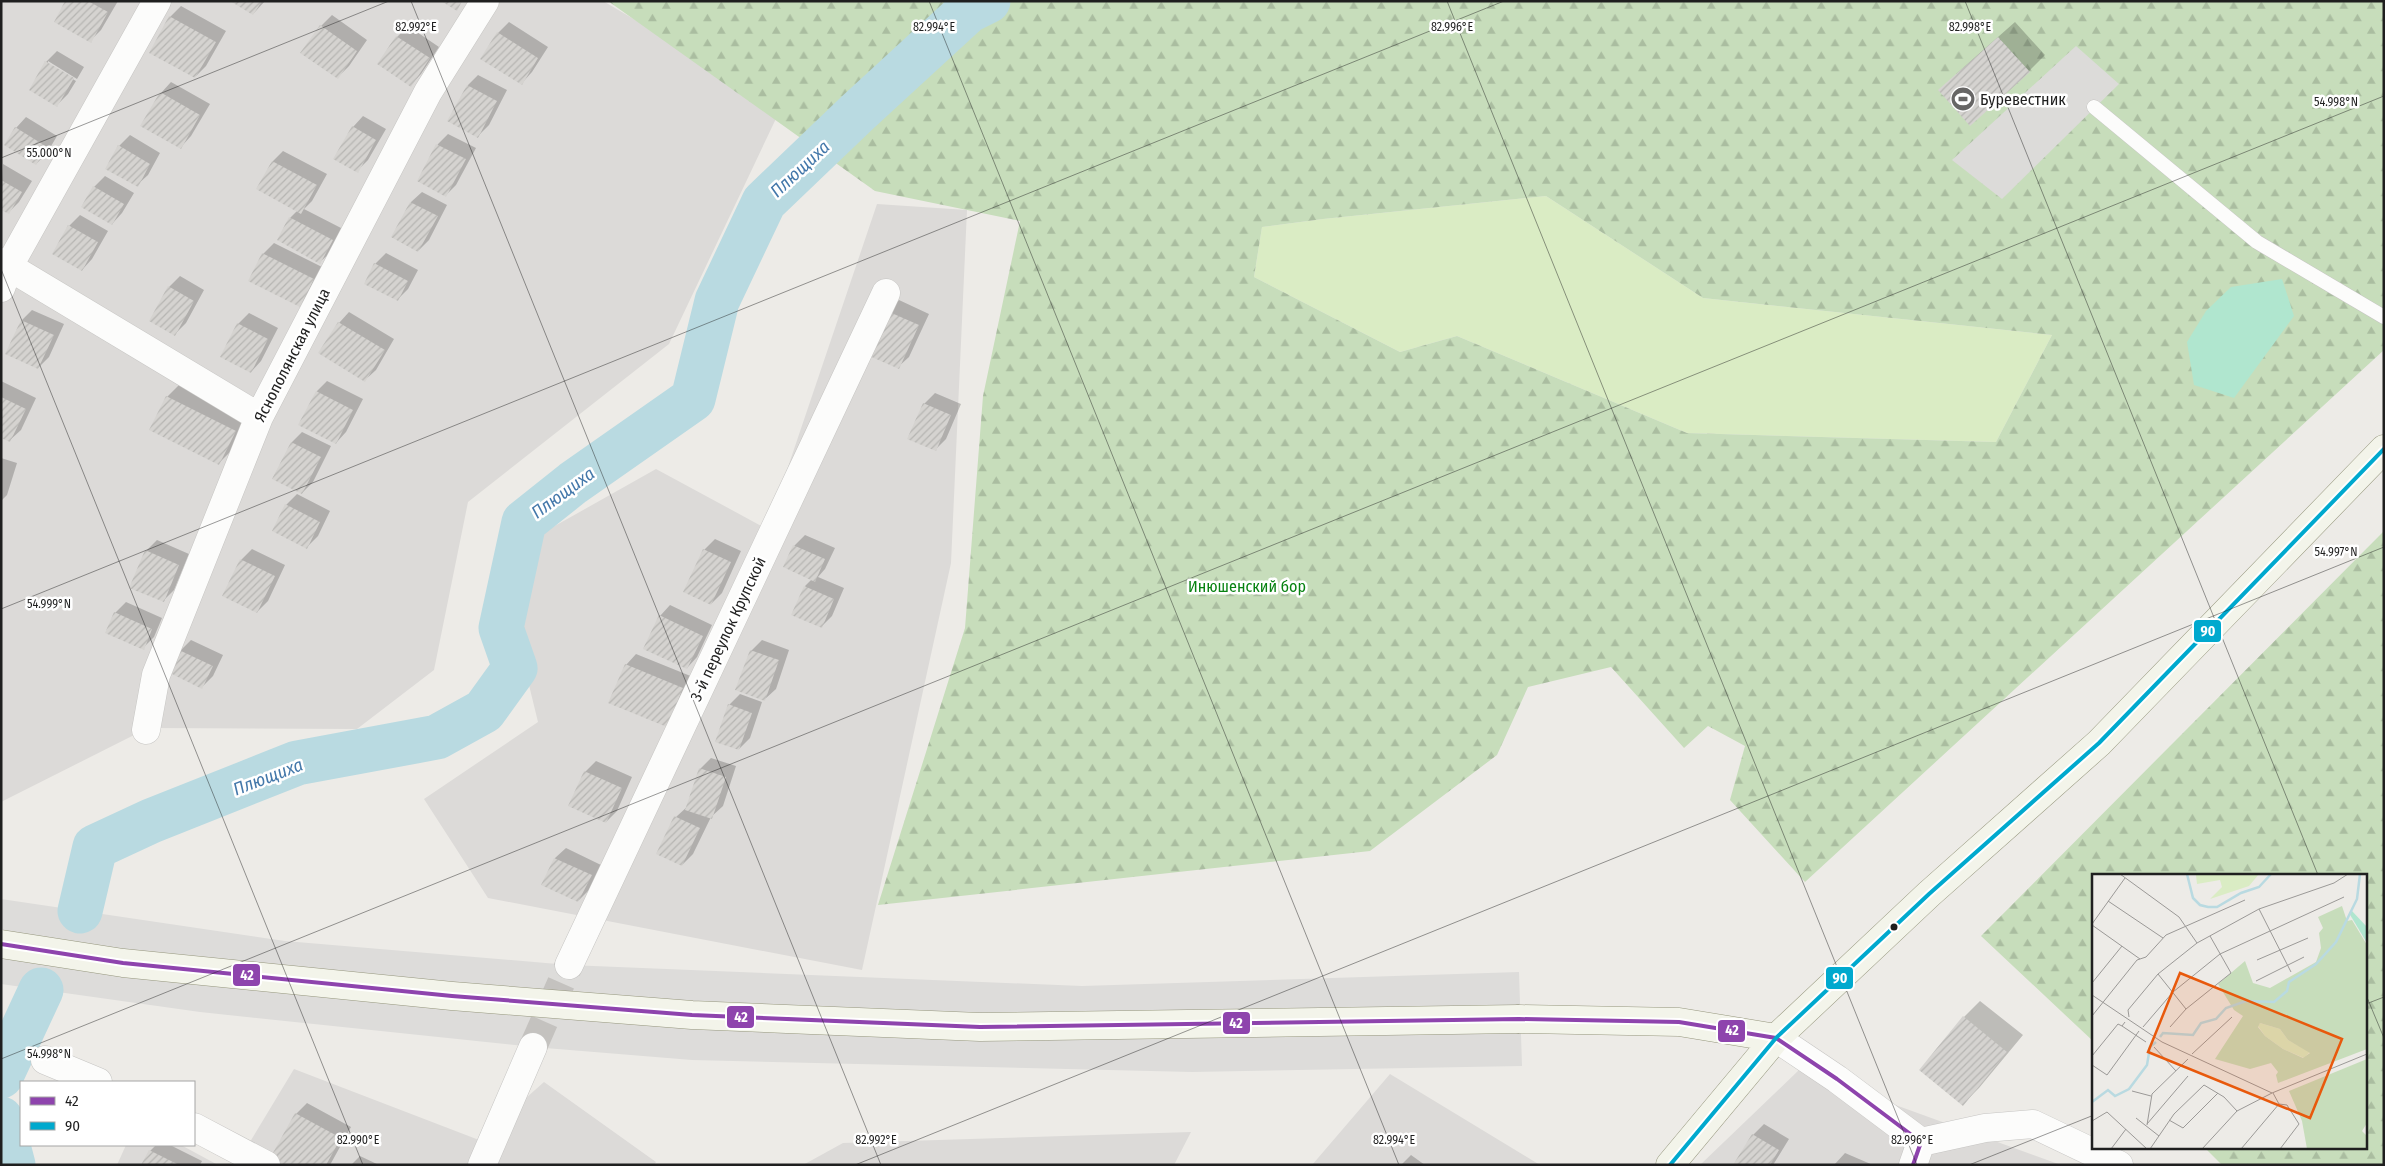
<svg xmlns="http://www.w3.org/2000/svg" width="2385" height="1166" font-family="'Fira Sans Condensed',sans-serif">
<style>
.residential{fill:#dcdad8}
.grass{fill:#daecc4}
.forest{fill:url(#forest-firs);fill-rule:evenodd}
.pitch{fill:#b0e6cf}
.parking{fill:#dcdbd9}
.pier{fill:#dddcda}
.shadow{fill:#0003}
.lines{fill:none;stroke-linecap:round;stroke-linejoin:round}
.river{stroke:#b9dae1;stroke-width:45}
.building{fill:url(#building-hatch)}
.minor-tunnel{stroke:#c4c2bf;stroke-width:28;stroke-dasharray:28 14;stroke-linecap:butt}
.service-casing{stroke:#c6c5c3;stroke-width:15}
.minor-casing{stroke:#c6c5c3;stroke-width:29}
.secondary-casing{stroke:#96977e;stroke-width:29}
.service{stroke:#fcfcfb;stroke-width:14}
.minor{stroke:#fcfcfb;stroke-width:28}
.secondary{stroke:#f3f4ea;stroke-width:28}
.secondary-bridge-casing{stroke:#96977e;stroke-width:29;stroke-linecap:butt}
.secondary-bridge{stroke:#f3f4ea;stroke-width:28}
.bus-1-casing{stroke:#fff;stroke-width:8}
.bus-2-casing{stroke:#fff;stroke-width:8}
.bus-1{stroke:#8e44ad;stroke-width:4}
.bus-2{stroke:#00a9ce;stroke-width:4}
.ticks{fill:none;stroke:#1f1f1f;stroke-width:1;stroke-opacity:0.45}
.bus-dot{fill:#1f1f1f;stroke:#fff;stroke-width:2}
.labels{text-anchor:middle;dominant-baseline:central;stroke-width:5;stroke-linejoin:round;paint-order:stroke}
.poi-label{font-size:16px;fill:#1f1f1f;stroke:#fff;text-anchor:start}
.street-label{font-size:16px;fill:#1f1f1f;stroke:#fff}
.park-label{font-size:16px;fill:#078211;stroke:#fff}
.water-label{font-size:18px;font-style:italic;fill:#4478aa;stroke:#fff}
.inset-river{fill:none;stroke:#b9dae1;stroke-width:2.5}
.inset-road{fill:none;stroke:#9b9997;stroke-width:1}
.view{fill:#e8590c;fill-opacity:0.15;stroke:#e8590c;stroke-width:2.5}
.inset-edge{fill:none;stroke:#1f1f1f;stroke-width:2.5}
.ticks-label{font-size:12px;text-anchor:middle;fill:#1f1f1f;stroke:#fff;stroke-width:5;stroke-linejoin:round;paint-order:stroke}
.line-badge{stroke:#fff;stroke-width:2}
.badge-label{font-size:14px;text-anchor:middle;font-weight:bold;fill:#fff}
</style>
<defs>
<pattern id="forest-firs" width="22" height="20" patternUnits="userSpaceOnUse" patternTransform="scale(1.25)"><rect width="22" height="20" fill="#c7ddbb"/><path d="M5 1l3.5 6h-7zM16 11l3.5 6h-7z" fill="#aabda0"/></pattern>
<pattern id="building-hatch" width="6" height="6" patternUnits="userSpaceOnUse" patternTransform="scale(1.25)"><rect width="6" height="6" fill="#d5d3d0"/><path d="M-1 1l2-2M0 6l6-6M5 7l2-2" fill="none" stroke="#b6b5b2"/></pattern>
</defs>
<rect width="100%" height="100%" fill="#edebe7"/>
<path class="residential" d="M 1,1 L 603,1 L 782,106 L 669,344 L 468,502 L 434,670 L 357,729 L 148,728 L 1,802 Z
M 877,204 L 967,210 L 951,563 L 862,970 L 488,898 L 424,799 L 538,722 L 498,558 L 656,469 L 767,529 Z
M 294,1069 L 479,1140 L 544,1082 L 656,1162 L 654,1165 L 236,1165 Z
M 1799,1070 L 2061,1165 L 1700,1165 Z
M 1390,1074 L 1540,1165 L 1312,1165 Z
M 1191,1132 L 1174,1165 L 803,1165 L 843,1143 Z
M 126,1145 L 181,1145 L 218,1165 L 117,1165 Z"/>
<path class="grass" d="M 1546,196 L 1703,298 L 2052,335 L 1996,442 L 1687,433 L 1457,336 L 1400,352 L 1254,277 L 1262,227 L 1323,219 Z"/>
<path class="forest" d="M 608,1 L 2384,1 L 2384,350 L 1805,882 L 1730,800 L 1745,746 L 1708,726 L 1684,748 L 1611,667 L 1528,687 L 1497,755 L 1370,851 L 878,905 L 965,628 L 983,396 L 1020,221 L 875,191 ZM 1546,196 L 1703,298 L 2052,335 L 1996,442 L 1687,433 L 1457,336 L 1400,352 L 1254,277 L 1262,227 L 1323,219 Z
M 2384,531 L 2384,1165 L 2222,1165 L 2204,1147 L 2366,1147 L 2366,875 L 2094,875 L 2094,1042 L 1981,936 Z"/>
<path class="pitch" d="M 2282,279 L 2294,316 L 2234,398 L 2194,385 L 2187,342 L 2206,311 L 2231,287 Z"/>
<path class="parking" d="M 2076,46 L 2119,84 L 2002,199 L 1952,160 Z"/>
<path class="pier" d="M 1,899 L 285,941 L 569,965 L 1082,986 L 1519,972 L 1522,1066 L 1192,1072 L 692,1060 L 533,1047 L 200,1012 L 1,984 Z"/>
<path class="shadow" d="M 67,1 L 118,1 L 101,30 L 90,41 Z
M 233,1 L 265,1 L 253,14 Z
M 181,6 L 226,31 L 206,66 L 195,77 L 170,17 Z
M 332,15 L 367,40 L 349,66 L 338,77 L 321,26 Z
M 509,22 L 548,47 L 532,72 L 522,83 L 498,33 Z
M 2015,22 L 2045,55 L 2029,71 L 1956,74 Z
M 408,26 L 439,47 L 421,74 L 411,85 L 397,37 Z
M 57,51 L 84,67 L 77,79 L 48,61 L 48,64 L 76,81 L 68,94 L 57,105 L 46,62 Z
M 478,75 L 507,90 L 489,125 L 478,136 L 449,120 L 468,85 Z
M 171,82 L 210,104 L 191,136 L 181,147 L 161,93 Z
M 363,116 L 386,129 L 368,160 L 357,171 L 353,127 Z
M 26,117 L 57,136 L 47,153 L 36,164 L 16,128 Z
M 448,134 L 476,148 L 456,185 L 446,195 L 418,181 L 438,144 Z
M 130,135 L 160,153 L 148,175 L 137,185 L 119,146 Z
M 283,151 L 327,174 L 312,201 L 304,209 L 343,229 L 331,252 L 320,262 L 290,218 L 298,210 L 258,189 L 273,161 Z
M 3,164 L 32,181 L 19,202 L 9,212 L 1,208 Z
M 105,176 L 134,193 L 122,213 L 112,224 L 94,187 Z
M 422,192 L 447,205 L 429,240 L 418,251 L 392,237 L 411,202 Z
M 80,215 L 108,231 L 92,259 L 82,270 L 69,226 Z
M 274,243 L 324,268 L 310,294 L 300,305 L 263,254 Z
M 386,253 L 418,270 L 408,289 L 398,299 L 375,264 Z
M 180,276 L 204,290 L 186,323 L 175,334 L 169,287 Z
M 899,300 L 929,314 L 909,357 L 898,367 L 888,311 Z
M 32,310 L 64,324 L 49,357 L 38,368 L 22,320 Z
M 349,312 L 394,339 L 376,370 L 365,380 L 339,323 Z
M 249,313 L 278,328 L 261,361 L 251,372 L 238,324 Z
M 1,381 L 36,398 L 21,430 L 10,440 L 1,436 Z
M 183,381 L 251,414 L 235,447 L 219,463 L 167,397 Z
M 327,381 L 363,399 L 346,432 L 336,443 L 300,424 L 317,391 Z
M 935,393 L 961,404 L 946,439 L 935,450 L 924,404 Z
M 302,432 L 331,446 L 313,482 L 302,493 L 273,478 L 292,442 Z
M 1,458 L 17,463 L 7,495 L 1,501 Z
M 297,494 L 330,511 L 318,536 L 307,547 L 286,505 Z
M 805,535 L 835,548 L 825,569 L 818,577 L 844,588 L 832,616 L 821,627 L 805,586 L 812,579 L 785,567 L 794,546 Z
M 715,539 L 741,551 L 722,593 L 711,604 L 704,550 Z
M 157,540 L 189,554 L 174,590 L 163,601 L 146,551 Z
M 252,549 L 285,565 L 268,601 L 257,612 L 241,560 Z
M 126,602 L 162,618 L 154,637 L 143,648 L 115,613 Z
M 670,605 L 712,625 L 697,657 L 687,668 L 660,616 Z
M 191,640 L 223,655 L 213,676 L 202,687 L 180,651 Z
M 762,640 L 789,650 L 776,689 L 765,699 L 751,651 Z
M 636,654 L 693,677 L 667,725 L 626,665 Z
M 740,694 L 762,702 L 750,738 L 739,749 L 729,705 Z
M 711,758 L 736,766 L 723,806 L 711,817 L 693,854 L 682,865 L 658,853 L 676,817 L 688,806 L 700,769 Z
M 596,761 L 632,777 L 617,811 L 606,822 L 585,772 Z
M 566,848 L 601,865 L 589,890 L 578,901 L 543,884 L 555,858 Z
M 1980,1001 L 2023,1035 L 1979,1088 L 1963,1104 L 1964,1017 Z
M 307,1103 L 351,1127 L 330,1165 L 281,1165 L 296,1114 Z
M 1764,1124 L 1789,1139 L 1773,1165 L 1735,1165 L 1753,1135 Z
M 156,1145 L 170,1145 L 202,1161 L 200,1165 L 143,1165 L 150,1151 Z
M 1845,1153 L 1873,1165 L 1834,1165 Z
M 1411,1155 L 1425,1165 L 1401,1165 Z
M 360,1156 L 379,1165 L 351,1165 Z"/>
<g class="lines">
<path class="river" d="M 80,911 L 95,847 L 151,821 L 297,763 L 437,737 L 484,711 L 515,668 L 501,628 L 524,522 L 573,483 L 693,399 L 717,301 L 764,202 L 857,113 L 968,11 L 988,1
M 1,1076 L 41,990
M 1,1119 L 13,1165"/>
</g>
<path class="building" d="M 65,1 L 88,1 L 108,12 L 91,43 L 54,22 Z
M 230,1 L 262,1 L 253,15 Z
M 441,1 L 462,1 L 457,11 Z
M 169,16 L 216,42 L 195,78 L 149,53 Z
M 320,25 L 357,51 L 338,79 L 300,53 Z
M 497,32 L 538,58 L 522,85 L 480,59 Z
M 396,36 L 430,58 L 411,87 L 377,64 Z
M 1998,37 L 2030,72 L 1970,126 L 1938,90 Z
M 45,61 L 74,78 L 57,107 L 29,90 Z
M 467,85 L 497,101 L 478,138 L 447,121 Z
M 160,92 L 200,115 L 181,149 L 140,126 Z
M 352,126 L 376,140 L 358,173 L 333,159 Z
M 15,127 L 47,147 L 36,165 L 4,145 Z
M 436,144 L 466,159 L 446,197 L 417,181 Z
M 118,145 L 150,164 L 138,187 L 105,169 Z
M 272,161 L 317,185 L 301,214 L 256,189 Z
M 1,180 L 22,192 L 9,214 L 1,210 Z
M 93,186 L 124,204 L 112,225 L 81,207 Z
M 410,202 L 438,216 L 418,252 L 391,237 Z
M 289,217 L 333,240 L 320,264 L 277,240 Z
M 68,225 L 98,242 L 82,271 L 52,254 Z
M 262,253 L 314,279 L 300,307 L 248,281 Z
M 374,263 L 408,281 L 398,301 L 364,284 Z
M 168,286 L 194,301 L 175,336 L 149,321 Z
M 887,311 L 919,325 L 899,369 L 867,355 Z
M 21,320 L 54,335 L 38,369 L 5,354 Z
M 338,322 L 385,350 L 365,382 L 318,353 Z
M 237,323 L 268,339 L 251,373 L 220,357 Z
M 316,391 L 353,410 L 336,444 L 298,425 Z
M 166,396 L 236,431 L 219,465 L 149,430 Z
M 1,397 L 26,409 L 10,442 L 1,438 Z
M 923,403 L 951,415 L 936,451 L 907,439 Z
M 291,442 L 321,457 L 302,494 L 272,479 Z
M 285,504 L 320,522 L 307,549 L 272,531 Z
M 793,545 L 825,559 L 815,582 L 783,567 Z
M 703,549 L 731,562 L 711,605 L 683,592 Z
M 145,550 L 179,565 L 164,602 L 129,588 Z
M 240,559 L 275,576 L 257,613 L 222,596 Z
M 804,586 L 834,599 L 822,628 L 791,615 Z
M 114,612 L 152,629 L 144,650 L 105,633 Z
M 659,615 L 703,636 L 687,669 L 643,649 Z
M 179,650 L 213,666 L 202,689 L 168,672 Z
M 750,650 L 779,660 L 765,701 L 735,690 Z
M 625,664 L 683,688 L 667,727 L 608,703 Z
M 728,704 L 752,713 L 739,750 L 715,742 Z
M 699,768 L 726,777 L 712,819 L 685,810 Z
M 584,771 L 622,788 L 606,823 L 568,806 Z
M 674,816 L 700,828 L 682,866 L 656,854 Z
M 554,858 L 592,875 L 578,902 L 541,885 Z
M 1963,1016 L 2007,1052 L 1963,1106 L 1919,1070 Z
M 295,1113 L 341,1138 L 326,1165 L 278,1165 L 269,1160 Z
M 1752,1134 L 1779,1150 L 1770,1165 L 1733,1165 Z
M 149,1150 L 179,1165 L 141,1165 Z"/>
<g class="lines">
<path class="minor-tunnel" d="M 533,1047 L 569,965"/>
<defs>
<path id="service" d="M 2094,107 L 2257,242 L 2384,317"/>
<path id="minor" d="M 1,262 L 259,417
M 1,288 L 9,266 L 157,1
M 146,730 L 156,675 L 259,417 L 428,92 L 485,1
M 569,965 L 886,293
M 1776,1038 L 1837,1079 L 1921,1142 L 1913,1165
M 45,1060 L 98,1082
M 194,1127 L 266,1165
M 1921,1142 L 1985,1128 L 2033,1124 L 2119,1165
M 482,1165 L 533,1047"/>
<path id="secondary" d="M 1519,1019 L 1679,1022 L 1776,1038
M 1670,1165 L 1776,1038 L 1929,894 L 2099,743 L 2384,449"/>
</defs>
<use href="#service" class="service-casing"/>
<use href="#minor" class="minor-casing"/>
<use href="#secondary" class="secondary-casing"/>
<use href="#service" class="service"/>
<use href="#minor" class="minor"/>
<use href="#secondary" class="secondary"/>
<defs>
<path id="secondary-bridge" d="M 1,944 L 123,963 L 452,996 L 692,1015 L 980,1027 L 1519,1019"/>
</defs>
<use href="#secondary-bridge" class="secondary-bridge-casing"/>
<use href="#secondary-bridge" class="secondary-bridge"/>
<defs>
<path id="bus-1" d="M 1,944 L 123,963 L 452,996 L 692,1015 L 980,1027 L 1519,1019 L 1679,1022 L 1776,1038 L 1837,1079 L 1921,1142 L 1913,1165"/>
<path id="bus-2" d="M 1670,1165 L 1776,1038 L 1929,894 L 2099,743 L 2384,449"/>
</defs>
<use href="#bus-1" class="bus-1-casing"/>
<use href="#bus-2" class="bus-2-casing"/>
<use href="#bus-1" class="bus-1"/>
<use href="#bus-2" class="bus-2"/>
</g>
<path class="ticks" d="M 411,1 L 881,1165M 929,1 L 1399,1165M 1447,1 L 1917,1165M 1965,1 L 2318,875M 1,158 L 389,1M 1,269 L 363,1165M 1,609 L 1504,1M 2366,995 L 2384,1038M 2366,1004 L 2384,997M 1,1059 L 2384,96M 855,1165 L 2384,547M 1969,1165 L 2094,1115"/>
<defs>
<symbol id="stadium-disc" viewBox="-11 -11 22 22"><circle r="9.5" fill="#676665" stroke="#fff"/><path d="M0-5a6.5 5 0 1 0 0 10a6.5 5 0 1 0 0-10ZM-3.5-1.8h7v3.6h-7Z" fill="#fff"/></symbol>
</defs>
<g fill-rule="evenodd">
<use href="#stadium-disc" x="1949" y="85" width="28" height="28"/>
</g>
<circle class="bus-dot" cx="1894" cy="927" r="4.5"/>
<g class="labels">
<g class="poi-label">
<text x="1980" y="99">Буревестник</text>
</g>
<g class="street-label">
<text transform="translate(292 355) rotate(-63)">Яснополянская улица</text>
<text transform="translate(728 629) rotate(-65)">3-й переулок Крупской</text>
</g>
<g class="park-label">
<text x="1247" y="586">Инюшенский бор</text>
</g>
<g class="water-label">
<text transform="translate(800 169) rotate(-43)">Плющиха</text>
<text transform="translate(563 493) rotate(-36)">Плющиха</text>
<text transform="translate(268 777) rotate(-21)">Плющиха</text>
</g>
</g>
<g transform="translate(2092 874)">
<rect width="275" height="275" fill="#edebe7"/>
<path d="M 167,0 L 157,12 L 118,25 L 130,13 L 128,6 L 105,10 L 104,1 ZM 168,149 L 188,155 L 196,166 L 218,178 L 212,184 L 191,175 L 173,162 L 166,152 Z" fill="#daecc4"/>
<path d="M 250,32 L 255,47 L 260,46 L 275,71 L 275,175 L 186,209 L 184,201 L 186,198 L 179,189 L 158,195 L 123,185 L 151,142 L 142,136 L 126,110 L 153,87 L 161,109 L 178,114 L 224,88 L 229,74 L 227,59 L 231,54 L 226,43 ZM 168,149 L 188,155 L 196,166 L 218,179 L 211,184 L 191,175 L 173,162 L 166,153 ZM 275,185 L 275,249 L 270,257 L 275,262 L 275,275 L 215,275 L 210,247 L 197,217 Z" fill="#c7ddbb" fill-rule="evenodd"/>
<path d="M 260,37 L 275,53 L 275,69 L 257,39 Z" fill="#b0e6cf"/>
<path class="inset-river" d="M 95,0 L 101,24 L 108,31 L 116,33 L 125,33 L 149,19 L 167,13 L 179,0M 68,163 L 71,159 L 101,161 L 109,149 L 124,145 L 134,134 L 154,127 L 182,128 L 195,117 L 197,108 L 224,90 L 244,68 L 265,25 L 268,0M 0,228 L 16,216 L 23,222 L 37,215 L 55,191 L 58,173 L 64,168"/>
<path class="inset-road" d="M 28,0 L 87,43 L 105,69M 16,27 L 71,64M 167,35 L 199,98M 0,50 L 33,4M 0,51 L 48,85M 165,86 L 216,64M 66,100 L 94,135M 164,107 L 212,83M 0,109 L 30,72M 0,121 L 70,168 L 180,219M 0,142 L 45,86 L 54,83 L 74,61 L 153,26M 37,143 L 36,136 L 66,100 L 105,69 L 167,35 L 242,9 L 256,0M 30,152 L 54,168M 51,153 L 81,118 L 128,80 L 252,23M 78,153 L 94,135 L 139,99 L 118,62M 62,173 L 84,197M 100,180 L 140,143M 0,182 L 26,150 L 30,152 L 33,148M 0,191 L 15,201 L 47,157M 40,217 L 59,222M 187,230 L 195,231 L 207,250 L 188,275M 44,244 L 67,262M 77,246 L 91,254 L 126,219M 0,247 L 15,238 L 55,275M 55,250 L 96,202M 55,251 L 60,220 L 96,185M 19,275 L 34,255M 58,275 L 82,240 L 112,211 L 132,223 L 145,237M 110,275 L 145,237 L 180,219 L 275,180M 149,275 L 187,230 L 181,219"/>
<path class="view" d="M 88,99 L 250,165 L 218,244 L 56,178 Z"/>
<rect width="275" height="275" class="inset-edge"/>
</g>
<g class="ticks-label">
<text x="416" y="31">82.992°E</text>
<text x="934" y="31">82.994°E</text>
<text x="1452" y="31">82.996°E</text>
<text x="1970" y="31">82.998°E</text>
<text x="2336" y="106">54.998°N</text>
<text x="49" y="157">55.000°N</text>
<text x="2336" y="556">54.997°N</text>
<text x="49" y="608">54.999°N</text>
<text x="49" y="1058">54.998°N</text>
<text x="358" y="1144">82.990°E</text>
<text x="876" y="1144">82.992°E</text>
<text x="1394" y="1144">82.994°E</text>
<text x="1912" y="1144">82.996°E</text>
</g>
<g class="line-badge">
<rect x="2193" y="619" width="29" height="24" rx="5" fill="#00a9ce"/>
<rect x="232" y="963" width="29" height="24" rx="5" fill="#8e44ad"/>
<rect x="1825" y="966" width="29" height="24" rx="5" fill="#00a9ce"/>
<rect x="726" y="1005" width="29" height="24" rx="5" fill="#8e44ad"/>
<rect x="1222" y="1011" width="29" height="24" rx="5" fill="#8e44ad"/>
<rect x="1717" y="1019" width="29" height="24" rx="5" fill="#8e44ad"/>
</g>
<g class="badge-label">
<text x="2208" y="636">90</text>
<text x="247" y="980">42</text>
<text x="1840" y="983">90</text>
<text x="741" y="1022">42</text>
<text x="1236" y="1028">42</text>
<text x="1732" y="1035">42</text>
</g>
<rect width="2385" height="1166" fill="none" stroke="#1f1f1f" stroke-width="5"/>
<rect x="20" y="1081" width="175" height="65" fill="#ffffff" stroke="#a5a5a5"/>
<rect x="30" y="1097" width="25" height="8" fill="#8e44ad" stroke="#a5a5a5"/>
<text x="65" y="1106" font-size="15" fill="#1f1f1f">42</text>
<rect x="30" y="1122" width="25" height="8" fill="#00a9ce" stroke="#a5a5a5"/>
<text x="65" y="1131" font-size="15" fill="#1f1f1f">90</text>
</svg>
